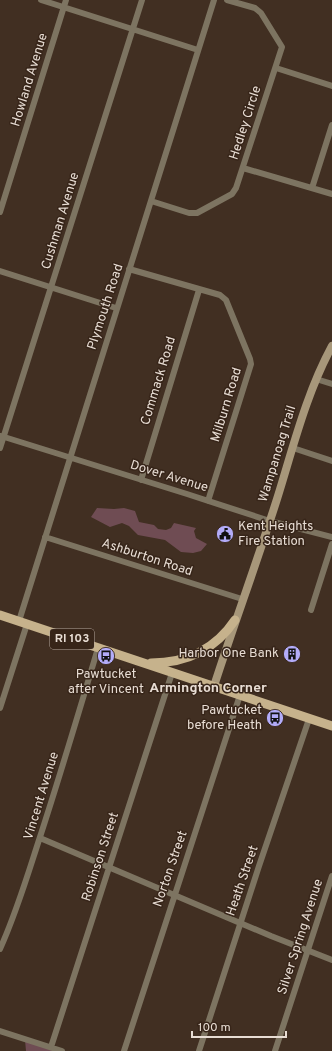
<svg xmlns="http://www.w3.org/2000/svg" width="332" height="1051" font-family="Overpass,sans-serif">
<style>
.green{fill:#6f4c53}
.lines{fill:none;stroke-linecap:round;stroke-linejoin:round}
.street{stroke:#7d7461;stroke-width:6}
.secondary{stroke:#a7977a;stroke-width:8}
.primary{stroke:#c6b28c;stroke-width:9}
.labels{text-anchor:middle;dominant-baseline:central;stroke-width:3;stroke-linejoin:round;paint-order:stroke}
.shield{fill:#372519;stroke:#b3a69c;stroke-width:1}
.shield-label{font-size:12px;font-weight:bold;fill:#e8ddd4}
.street-label{font-size:13px;fill:#e8ddd4;stroke:#372519}
.poi-label{font-size:13px;fill:#e8ddd4;stroke:#372519;text-anchor:end}
.neighbourhood-label{font-size:14px;font-weight:bold;fill:#e8ddd4;stroke:#372519}
</style>
<rect width="100%" height="100%" fill="#412f22"/>
<path class="green" d="M 97,508 L 114,509 L 124,508 L 135,511 L 139,522 L 154,525 L 158,529 L 166,530 L 171,528 L 174,523 L 196,528 L 194,531 L 196,538 L 207,544 L 201,551 L 193,553 L 181,552 L 165,540 L 138,535 L 129,526 L 122,523 L 110,527 L 91,517 Z
M 25,1040 L 60,1051 L 26,1051 Z"/>
<g class="lines">
<path class="street" d="M 41,0 L 198,50
M 276,68 L 332,86
M 243,168 L 332,194
M 312,188 L 332,125
M 151,201 L 189,213 L 197,213 L 232,194 L 236,188 L 282,47 L 261,13 L 255,8 L 227,0
M 0,212 L 66,0
M 129,269 L 220,295 L 226,300 L 250,359 L 251,364 L 208,501
M 0,271 L 116,308
M 316,379 L 332,384
M 1,436 L 187,494 L 270,521 L 332,537
M 0,448 L 142,0
M 293,448 L 332,461
M 141,480 L 199,290
M 45,537 L 242,599
M 311,610 L 332,544
M 19,621 L 214,0
M 0,708 L 27,624
M 40,838 L 271,936 L 332,960
M 0,949 C 16,914 27,877 39,840 C 60,776 79,712 98,648
M 0,1031 L 62,1051
M 51,1047 L 172,673
M 124,1051 L 240,695
M 199,1051 L 259,866 L 309,719
M 275,1051 L 332,876"/>
<path class="secondary" d="M 214,686 C 234,624 257,562 277,499 C 293,448 306,394 332,346"/>
<path class="primary" d="M 0,615 L 332,726
M 151,663 C 186,663 215,650 235,620"/>
</g>
<defs>
<symbol id="civic-disc" viewBox="-11 -11 22 22"><circle r="9.5" fill="#b3acf9" stroke="#372519"/><path d="M-.6-6.5H3V-4.5H.6V-3L4-1V1h2V6H-6V1h2V-1L-.6-3ZM-1.2 2.5V6h2.4V2.5Z" fill="#111"/></symbol>
<symbol id="building-disc" viewBox="-11 -11 22 22"><circle r="9.5" fill="#b3acf9" stroke="#372519"/><path d="M-4-6H4V6H1V3H-1V6H-4ZM-2.5-4.3h1.7v1.8h-1.7ZM.8-4.3h1.7v1.8H.8ZM-2.5-1h1.7V.8h-1.7ZM.8-1h1.7V.8H.8Z" fill="#111"/></symbol>
<symbol id="bus-disc" viewBox="-11 -11 22 22"><circle r="9.5" fill="#b3acf9" stroke="#372519"/><path d="M-5-6H5V4H4V6H2V4H-2V6H-4V4H-5ZM-3.5-4V0h7V-4ZM-3.5 1.2v1.5H-2V1.2ZM2 1.2v1.5H3.5V1.2Z" fill="#111"/></symbol>
</defs>
<g fill-rule="evenodd">
<use href="#civic-disc" x="215" y="524" width="20" height="20"/>
<use href="#building-disc" x="282" y="644" width="20" height="20"/>
<use href="#bus-disc" x="96" y="646" width="20" height="20"/>
<use href="#bus-disc" x="265" y="708" width="20" height="20"/>
</g>
<g class="labels">
<rect class="shield" x="50" y="629" width="44" height="20" rx="3"/>
<g class="shield-label">
<text x="72" y="639">RI 103</text>
</g>
<g class="street-label">
<text transform="translate(30 80) rotate(-73)">Howland Avenue</text>
<text transform="translate(246 123) rotate(-72)">Hedley Circle</text>
<text transform="translate(61 221) rotate(-73)">Cushman Avenue</text>
<text transform="translate(106 307) rotate(-72)">Plymouth Road</text>
<text transform="translate(159 381) rotate(-73)">Commack Road</text>
<text transform="translate(227 405) rotate(-73)">Milburn Road</text>
<text transform="translate(278 454) rotate(-73)">Wampanoag Trail</text>
<text transform="translate(169 477) rotate(17)">Dover Avenue</text>
<text transform="translate(147 558) rotate(18)">Ashburton Road</text>
<text transform="translate(42 796) rotate(-73)">Vincent Avenue</text>
<text transform="translate(101 857) rotate(-72)">Robinson Street</text>
<text transform="translate(171 869) rotate(-71)">Norton Street</text>
<text transform="translate(243 881) rotate(-71)">Heath Street</text>
<text transform="translate(301 937) rotate(-72)">Silver Spring Avenue</text>
</g>
<g class="poi-label">
<text x="238" y="527" text-anchor="start">Kent Heights<tspan x="238" dy="15">Fire Station</tspan></text>
<text x="279" y="654">Harbor One Bank</text>
<text x="106" y="675" text-anchor="middle">Pawtucket<tspan x="106" dy="15">after Vincent</tspan></text>
<text x="262" y="711">Pawtucket<tspan x="262" dy="15">before Heath</tspan></text>
</g>
<g class="neighbourhood-label">
<text x="208" y="688">Armington Corner</text>
</g>
</g>
<path d="M192 1031v6h94v-6" fill="none" stroke="#e8ddd4" stroke-width="2"/>
<text x="198" y="1031" font-size="12" fill="#e8ddd4" stroke="#372519" stroke-width="3" paint-order="stroke">100 m</text>
</svg>
